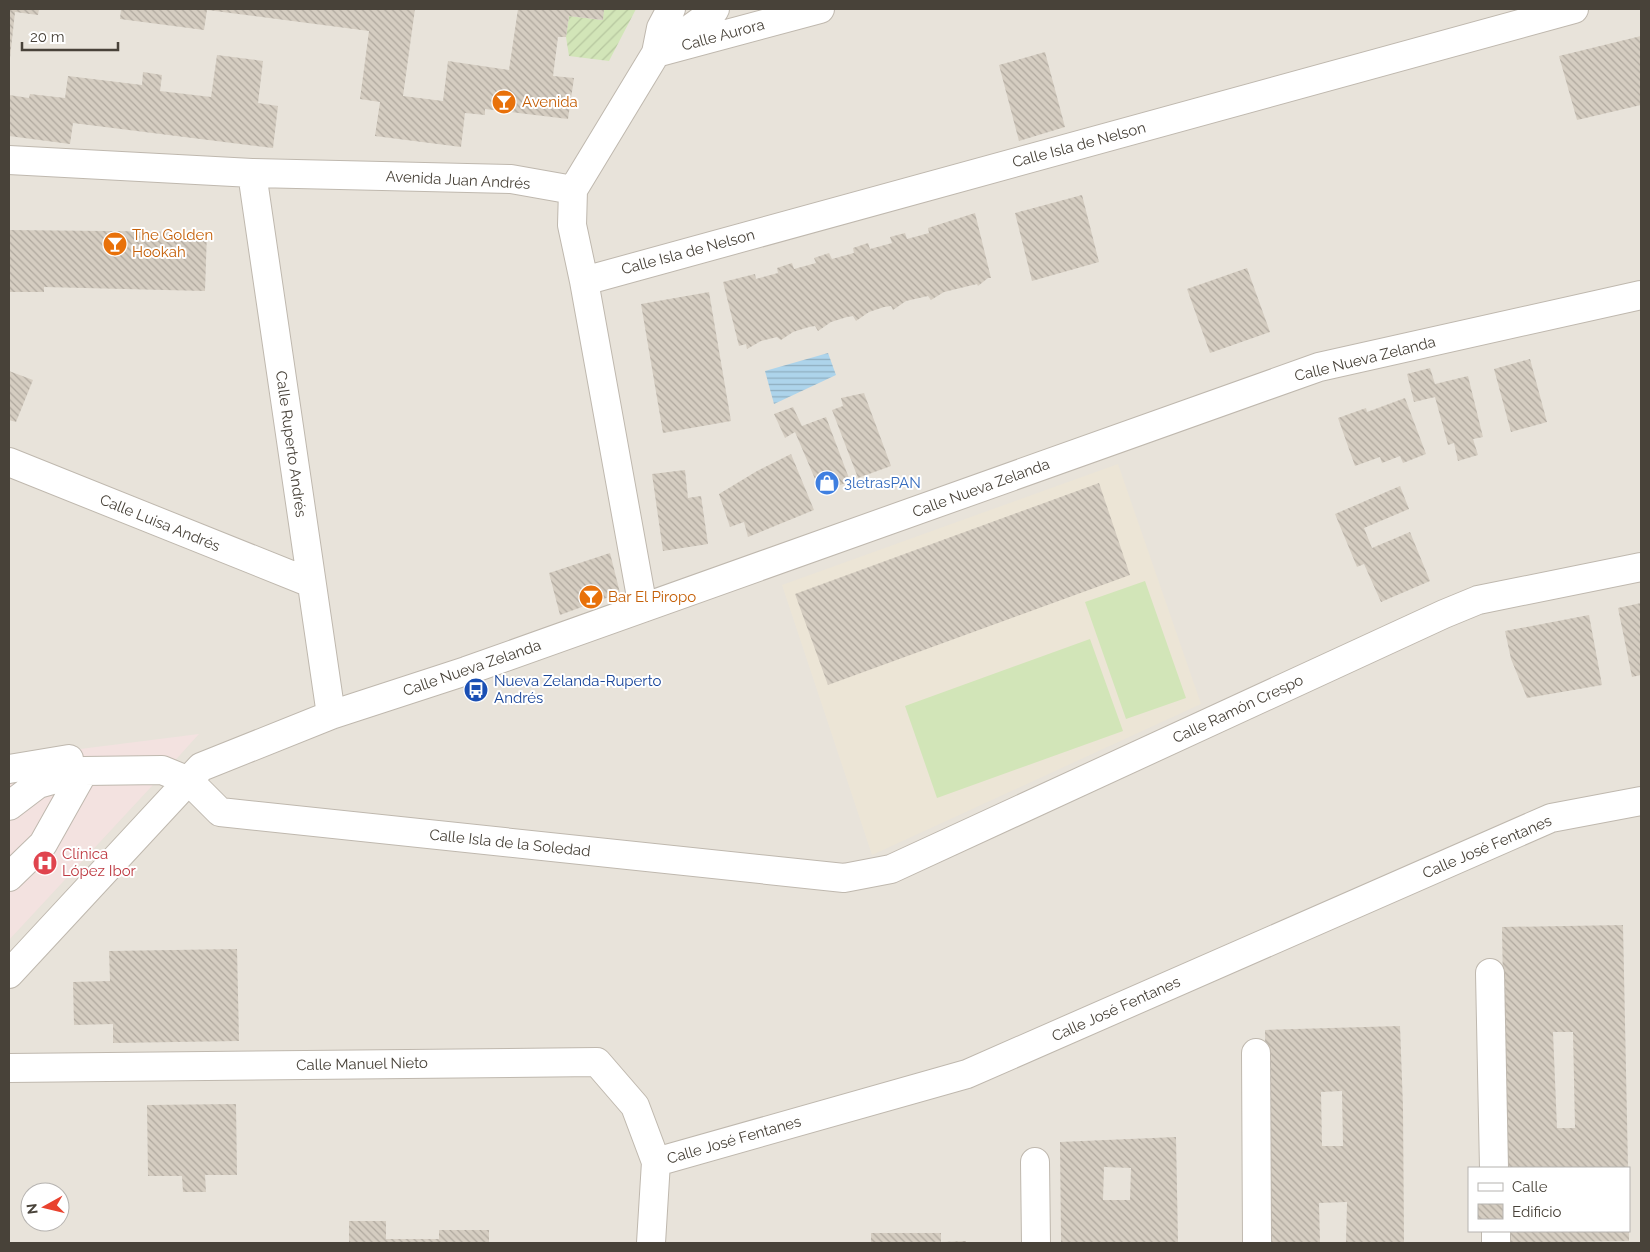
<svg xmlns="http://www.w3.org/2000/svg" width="1650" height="1252" font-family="Raleway,sans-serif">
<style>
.residential{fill:#e8e3da;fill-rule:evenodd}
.education{fill:#ece5d6}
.medical{fill:#f3e2e0}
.grass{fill:#d2e5b8}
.garden{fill:url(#garden-furrows)}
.water{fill:url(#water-rules)}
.building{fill:url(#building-back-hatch);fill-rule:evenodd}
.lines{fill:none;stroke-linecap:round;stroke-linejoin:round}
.minor-casing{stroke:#bfb8ae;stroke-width:30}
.minor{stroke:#fff;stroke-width:28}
.labels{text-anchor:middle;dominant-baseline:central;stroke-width:4;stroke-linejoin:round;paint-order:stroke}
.street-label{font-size:15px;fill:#484239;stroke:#fff}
.food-label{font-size:15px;fill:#c56008;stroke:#fff;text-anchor:start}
.shop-label{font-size:15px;fill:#366cbe;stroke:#fff;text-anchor:start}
.transit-label{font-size:15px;fill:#164399;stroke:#fff;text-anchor:start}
.health-label{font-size:15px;fill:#be3a42;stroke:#fff;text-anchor:start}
</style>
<defs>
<pattern id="garden-furrows" width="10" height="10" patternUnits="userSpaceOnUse" patternTransform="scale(1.25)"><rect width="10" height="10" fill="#d2e5b8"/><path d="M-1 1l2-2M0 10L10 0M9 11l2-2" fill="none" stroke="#b6c69f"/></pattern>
<pattern id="water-rules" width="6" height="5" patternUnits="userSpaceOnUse" patternTransform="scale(1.25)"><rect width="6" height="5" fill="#add4eb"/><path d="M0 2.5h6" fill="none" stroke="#8faebf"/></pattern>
<pattern id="building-back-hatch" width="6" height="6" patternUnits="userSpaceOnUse" patternTransform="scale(1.25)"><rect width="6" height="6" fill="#d5cdc1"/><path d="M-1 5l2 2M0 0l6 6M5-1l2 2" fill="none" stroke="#afa89e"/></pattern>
</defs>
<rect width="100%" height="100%" fill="#f4f1eb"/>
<path class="residential" d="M 9,9 L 1641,9 L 1641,1243 L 9,1243 ZM 1469,1168 L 1629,1168 L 1629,1231 L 1469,1231 ZM 30,1192 L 60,1192 L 60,1222 L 30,1222 Z"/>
<path class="education" d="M 1118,464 L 1201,704 L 872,855 L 782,585 Z"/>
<path class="medical" d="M 199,734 L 152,786 L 9,940 L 9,758 Z"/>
<path class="grass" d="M 1145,581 L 1186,698 L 1126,719 L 1085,602 Z
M 1090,639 L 1123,731 L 937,798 L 905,706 Z"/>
<path class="garden" d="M 604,9 L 636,9 L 609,61 L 569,56 L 566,37 L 569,16 L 602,20 Z"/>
<path class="water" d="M 828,353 L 836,375 L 774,404 L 765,371 Z"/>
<path class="building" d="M 9,9 L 39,9 L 38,15 L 15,12 L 10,58 Z
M 121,9 L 415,9 L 403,96 L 443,101 L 448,61 L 509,70 L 518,9 L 604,9 L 603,20 L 569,16 L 566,37 L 558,37 L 553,76 L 574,78 L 568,119 L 485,109 L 485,115 L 465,113 L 461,147 L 375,136 L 380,102 L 360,99 L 369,31 L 207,10 L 204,30 L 120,19 Z
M 1641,36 L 1641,105 L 1577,120 L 1559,56 Z
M 1045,52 L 1065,127 L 1019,141 L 999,65 Z
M 217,55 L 263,61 L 258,103 L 278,106 L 273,148 L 73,123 L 70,144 L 9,136 L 9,95 L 29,98 L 30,94 L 65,98 L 68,76 L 142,85 L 143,72 L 162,75 L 160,91 L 211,97 Z
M 1082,195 L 1099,262 L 1032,281 L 1015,213 Z
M 975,213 L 991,278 L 988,278 L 978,286 L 977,284 L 944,292 L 931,300 L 928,296 L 906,301 L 893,310 L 891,306 L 884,307 L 869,312 L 856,321 L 853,316 L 847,317 L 831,322 L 818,331 L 815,326 L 809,327 L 793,332 L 781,340 L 777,337 L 761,341 L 747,349 L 746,344 L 739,346 L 723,282 L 755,274 L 756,279 L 778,273 L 777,268 L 792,263 L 794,269 L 816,263 L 814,258 L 829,253 L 832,259 L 854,253 L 853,248 L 868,243 L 870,249 L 892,243 L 890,237 L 905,233 L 907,239 L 929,233 L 928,228 Z
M 9,230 L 207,232 L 205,291 L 44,287 L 44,292 L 9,292 Z
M 1247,268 L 1270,332 L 1210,353 L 1187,289 Z
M 709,292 L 731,421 L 663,433 L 641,304 Z
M 1530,359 L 1547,422 L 1511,432 L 1494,369 Z
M 1430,368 L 1435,384 L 1468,376 L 1483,437 L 1473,439 L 1478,455 L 1458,461 L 1454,443 L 1448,445 L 1435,397 L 1414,402 L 1407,374 Z
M 9,371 L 33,380 L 16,422 L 9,420 Z
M 864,393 L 891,466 L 858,478 L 832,410 L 843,406 L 841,398 Z
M 1405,398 L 1426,454 L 1403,463 L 1400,456 L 1382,463 L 1380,457 L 1355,466 L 1338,418 L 1366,408 L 1367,412 Z
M 793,407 L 802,426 L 826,417 L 850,481 L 821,493 L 795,432 L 785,438 L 774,414 Z
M 791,454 L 814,510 L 748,537 L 744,522 L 730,527 L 719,494 L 757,471 Z
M 685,470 L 688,498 L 701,496 L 708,544 L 663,551 L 652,474 Z
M 1099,483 L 1130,575 L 828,685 L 795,594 Z
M 1400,486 L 1409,509 L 1364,528 L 1372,548 L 1410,532 L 1430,581 L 1381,602 L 1364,564 L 1357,567 L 1335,514 Z
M 610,553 L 620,593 L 560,615 L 549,573 Z
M 1641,603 L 1641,675 L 1632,677 L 1618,608 Z
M 1589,615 L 1602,685 L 1527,698 L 1511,659 L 1505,631 Z
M 1623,925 L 1628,1168 L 1506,1168 L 1502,927 ZM 1553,1032 L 1573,1032 L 1575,1128 L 1557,1128 Z
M 237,949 L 239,1041 L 113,1043 L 113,1024 L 74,1025 L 73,982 L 110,981 L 109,951 Z
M 1400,1026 L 1403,1107 L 1404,1243 L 1346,1243 L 1347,1202 L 1319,1203 L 1320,1243 L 1267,1243 L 1265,1030 ZM 1342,1091 L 1343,1146 L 1322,1146 L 1321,1092 Z
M 236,1104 L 237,1175 L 205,1175 L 206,1192 L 183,1192 L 182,1176 L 148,1176 L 147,1105 Z
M 1176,1137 L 1178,1243 L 1061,1243 L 1060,1142 ZM 1104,1167 L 1131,1168 L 1130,1200 L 1103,1200 Z
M 349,1221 L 386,1221 L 386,1239 L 439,1239 L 439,1230 L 489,1230 L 489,1243 L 349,1243 Z
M 1506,1231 L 1629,1231 L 1629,1241 L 1507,1243 Z
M 871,1233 L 941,1233 L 941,1243 L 871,1243 Z
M 966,1241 L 966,1243 L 941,1243 L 941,1242 Z"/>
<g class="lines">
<defs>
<path id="minor" d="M 669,44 L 713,12 L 715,9
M 656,53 L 820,9
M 9,160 L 252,173 L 511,179 L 573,190
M 252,173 L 331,715
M 584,281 L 1574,9
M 9,462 L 311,583
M 643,608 L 584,281 L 572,225 L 573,190 L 656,53 L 661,28 L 671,9
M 9,769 L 69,759
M 9,806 L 38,784 L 84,771 L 162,770 L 189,781 L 220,812 L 844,878 L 891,869 L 1444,614 L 1478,600 L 1641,567
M 9,877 L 43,844 L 84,771
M 1490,973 L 1494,1168
M 9,974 L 201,767 L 331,715 L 466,671 L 1319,367 L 1641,295
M 1256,1053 L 1257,1243
M 9,1068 L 597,1062 L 635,1106 L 656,1162 L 651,1243
M 656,1162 L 967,1074 L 1551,818 L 1641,801
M 1035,1162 L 1036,1243
M 1496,1231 L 1496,1243"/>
</defs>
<use href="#minor" class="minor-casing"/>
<use href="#minor" class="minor"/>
</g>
<defs>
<symbol id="bar-disc" viewBox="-11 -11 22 22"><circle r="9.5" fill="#e8710a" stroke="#fff"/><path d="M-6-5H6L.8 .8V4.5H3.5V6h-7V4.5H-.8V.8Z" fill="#fff"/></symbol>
<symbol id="shop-disc" viewBox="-11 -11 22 22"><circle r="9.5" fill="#3f7fe0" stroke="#fff"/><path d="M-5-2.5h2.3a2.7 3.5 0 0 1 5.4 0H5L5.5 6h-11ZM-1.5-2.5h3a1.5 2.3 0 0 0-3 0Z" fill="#fff"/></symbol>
<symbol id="bus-disc" viewBox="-11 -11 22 22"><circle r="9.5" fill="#1a4fb4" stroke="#fff"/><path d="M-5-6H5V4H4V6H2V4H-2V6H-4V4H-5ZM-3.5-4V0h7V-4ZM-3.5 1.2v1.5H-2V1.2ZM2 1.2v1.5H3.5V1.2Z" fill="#fff"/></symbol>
<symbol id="hospital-disc" viewBox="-11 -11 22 22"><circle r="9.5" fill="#e0444e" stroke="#fff"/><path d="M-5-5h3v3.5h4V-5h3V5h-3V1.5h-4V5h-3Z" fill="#fff"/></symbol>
</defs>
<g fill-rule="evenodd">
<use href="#bar-disc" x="490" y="88" width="28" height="28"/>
<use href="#bar-disc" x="101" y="230" width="28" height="28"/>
<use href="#shop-disc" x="813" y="469" width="28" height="28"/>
<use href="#bar-disc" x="577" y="583" width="28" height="28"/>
<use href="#bus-disc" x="462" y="676" width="28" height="28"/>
<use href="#hospital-disc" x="31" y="849" width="28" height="28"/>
</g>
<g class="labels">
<g class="street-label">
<text transform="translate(723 35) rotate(-15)">Calle Aurora</text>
<text transform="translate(1079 145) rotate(-15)">Calle Isla de Nelson</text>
<text transform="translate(458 180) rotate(3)">Avenida Juan Andrés</text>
<text transform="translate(688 252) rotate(-15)">Calle Isla de Nelson</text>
<text transform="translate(1365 359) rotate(-14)">Calle Nueva Zelanda</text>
<text transform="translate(291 444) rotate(82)">Calle Ruperto Andrés</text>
<text transform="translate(981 488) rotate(-20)">Calle Nueva Zelanda</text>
<text transform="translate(160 523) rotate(22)">Calle Luisa Andrés</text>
<text transform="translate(472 668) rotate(-19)">Calle Nueva Zelanda</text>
<text transform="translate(1238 709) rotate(-25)">Calle Ramón Crespo</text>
<text transform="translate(510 843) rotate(6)">Calle Isla de la Soledad</text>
<text transform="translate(1487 847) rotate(-23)">Calle José Fentanes</text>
<text transform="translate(1116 1009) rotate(-24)">Calle José Fentanes</text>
<text transform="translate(362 1064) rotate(-1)">Calle Manuel Nieto</text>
<text transform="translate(734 1140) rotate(-16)">Calle José Fentanes</text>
</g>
<g class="food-label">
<text x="522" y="102">Avenida</text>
<text x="132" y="235">The Golden<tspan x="132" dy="17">Hookah</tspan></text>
<text x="608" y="597">Bar El Piropo</text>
</g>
<g class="shop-label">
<text x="844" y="483">3letrasPAN</text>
</g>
<g class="transit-label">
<text x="494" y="681">Nueva Zelanda-Ruperto<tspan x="494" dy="17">Andrés</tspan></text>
</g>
<g class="health-label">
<text x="62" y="854">Clínica<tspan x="62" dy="17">López Ibor</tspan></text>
</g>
</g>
<rect width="1650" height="1252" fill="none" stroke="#484239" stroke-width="20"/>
<rect x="1468" y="1167" width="162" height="65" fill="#ffffff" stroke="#b6b3b0"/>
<rect x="1478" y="1183" width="25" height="8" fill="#ffffff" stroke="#b6b3b0"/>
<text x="1512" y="1192" font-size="15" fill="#484239">Calle</text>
<rect x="1478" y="1204" width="25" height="15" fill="url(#building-back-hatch)" stroke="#b6b3b0"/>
<text x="1512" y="1217" font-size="15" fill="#484239">Edificio</text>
<g transform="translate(45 1207) rotate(262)"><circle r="24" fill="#ffffff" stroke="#b6b3b0"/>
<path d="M0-4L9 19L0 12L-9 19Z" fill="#e9422e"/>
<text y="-8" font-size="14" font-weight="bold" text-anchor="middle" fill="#484239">N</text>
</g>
<path d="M22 42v8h96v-8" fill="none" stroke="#484239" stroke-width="2.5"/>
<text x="30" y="42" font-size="15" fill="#484239" stroke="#ffffff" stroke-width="4" paint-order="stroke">20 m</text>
</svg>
